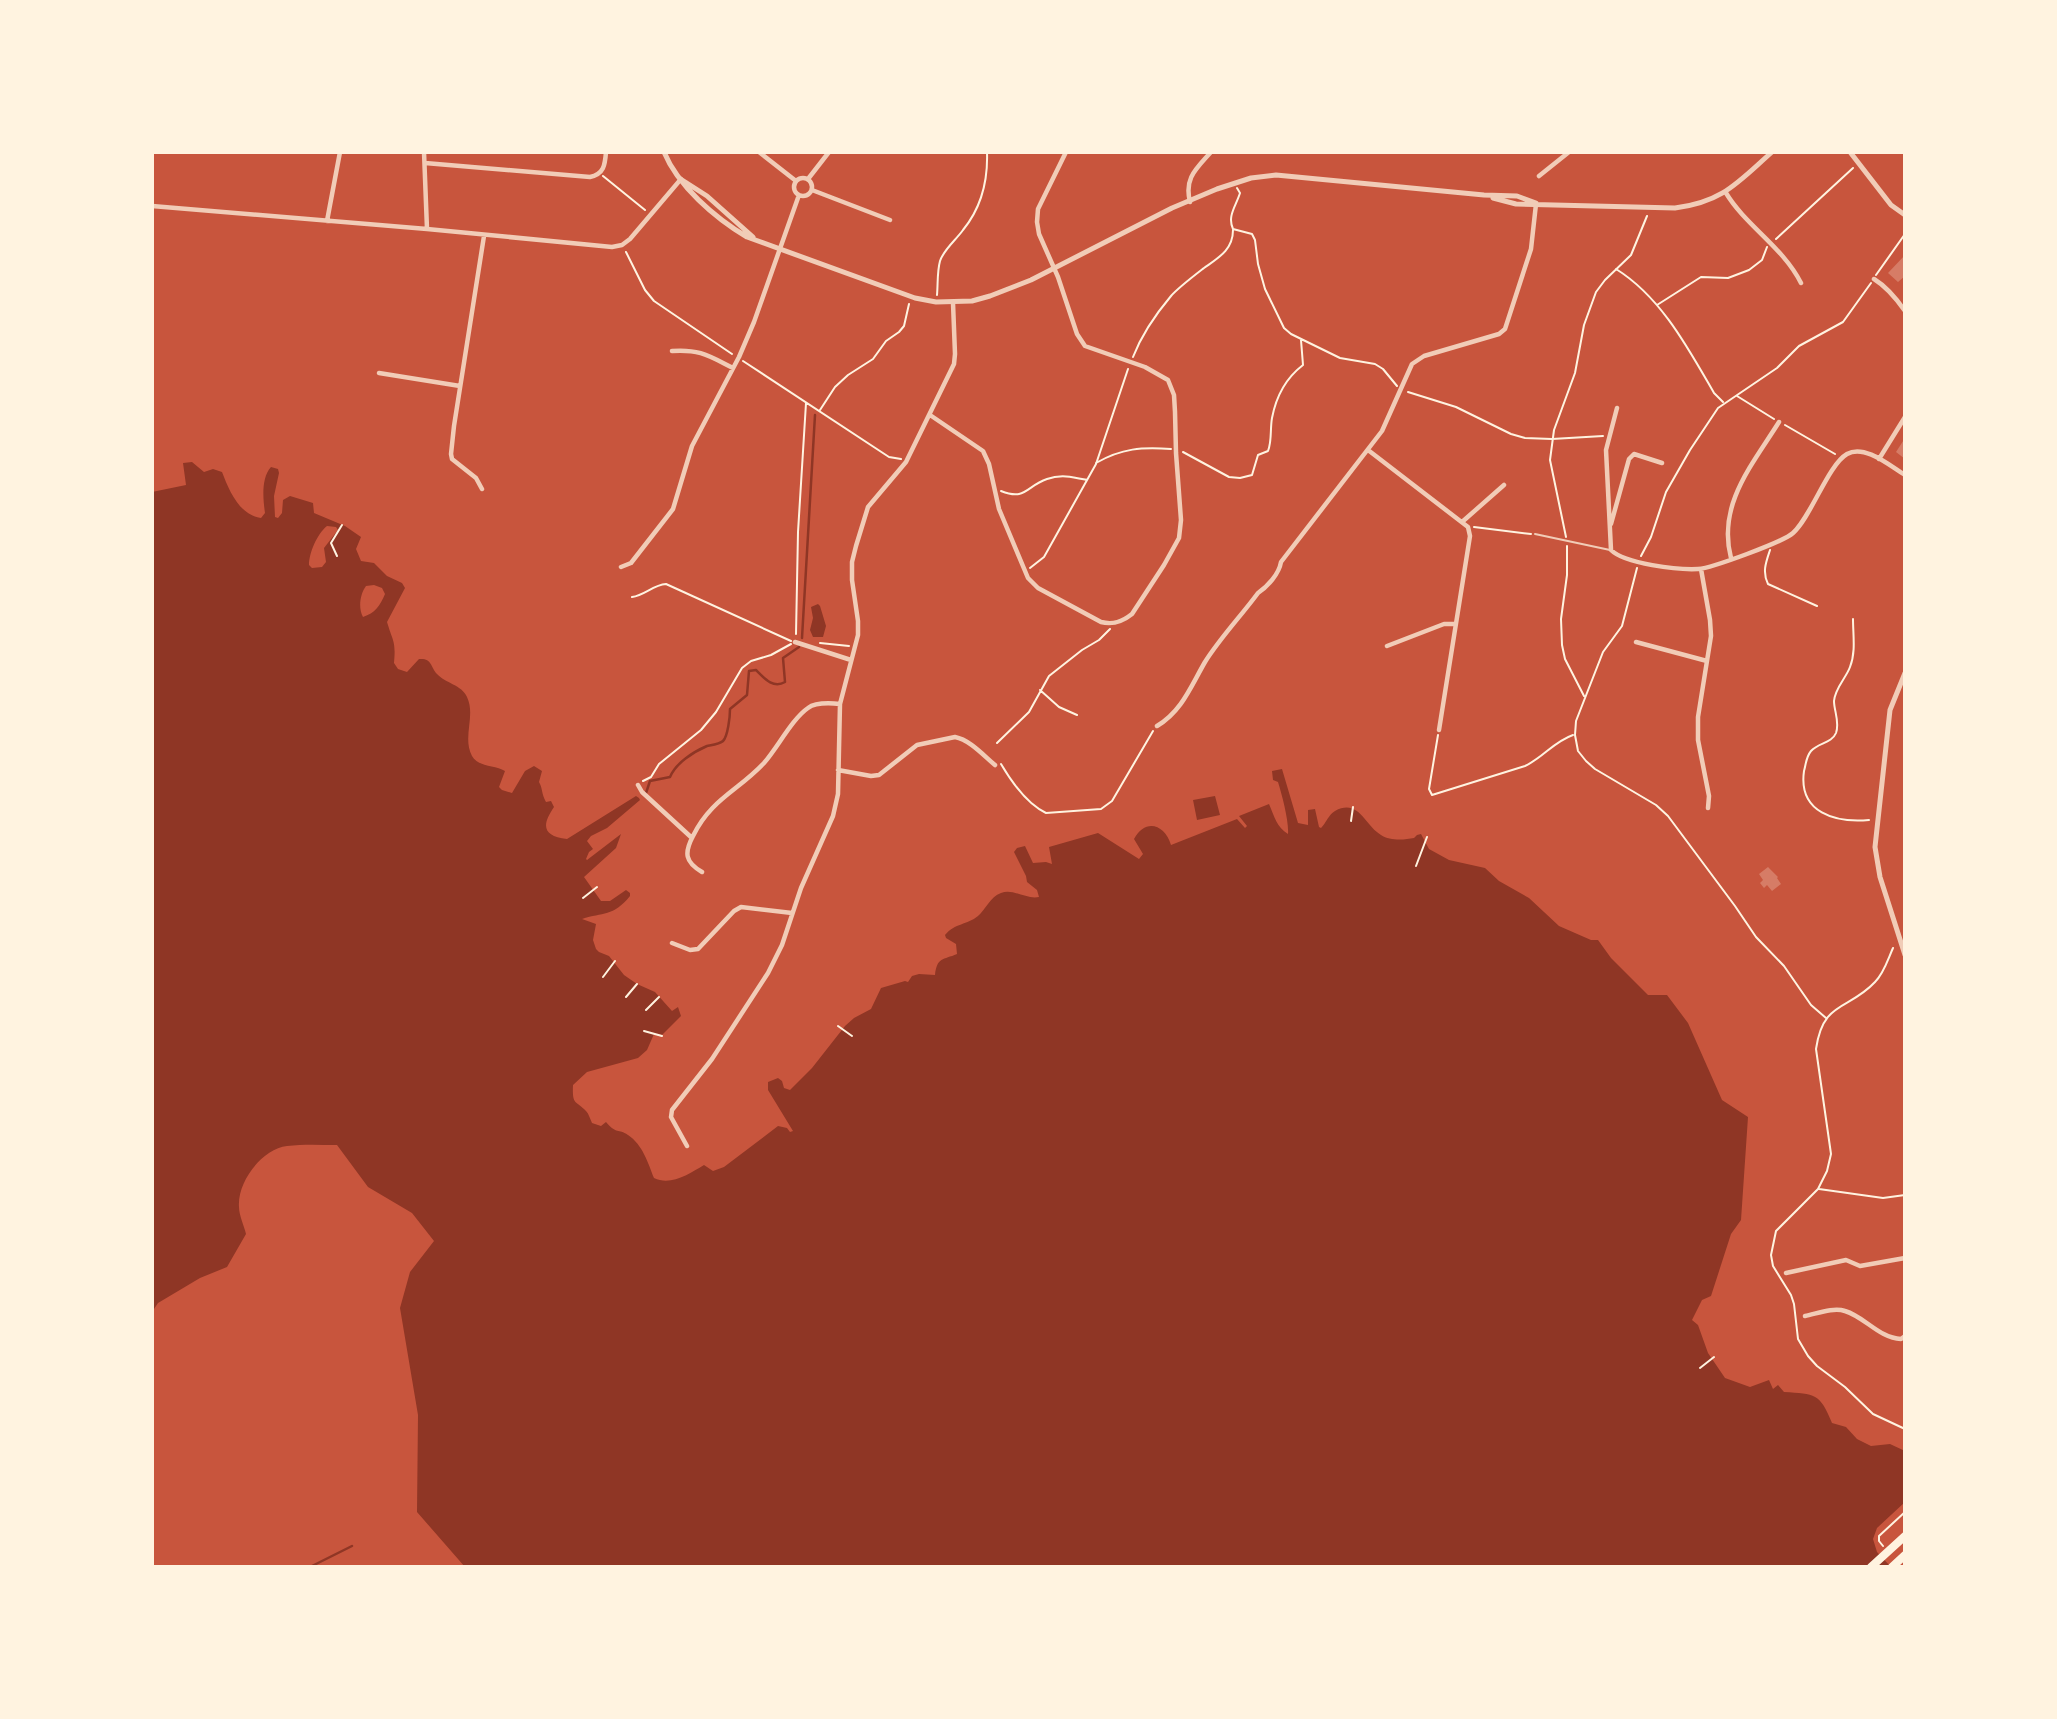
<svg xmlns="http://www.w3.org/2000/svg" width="2057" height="1719" font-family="Karla,sans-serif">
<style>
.water{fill:#8f3625;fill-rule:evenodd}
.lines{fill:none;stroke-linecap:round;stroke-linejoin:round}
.stream{stroke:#8f3625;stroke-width:2.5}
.building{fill:#d67c66}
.path{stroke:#fff3e0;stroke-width:2}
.service{stroke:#f1ccb7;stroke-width:2}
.minor{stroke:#f1ccb7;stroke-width:4.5}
.tertiary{stroke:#f1ccb7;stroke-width:5}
.motorway{stroke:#fff3e0;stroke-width:8}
</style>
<rect width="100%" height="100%" fill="#c8553d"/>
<path class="water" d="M 192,462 L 204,472 L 213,469 L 222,472 C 229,490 239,515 261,518 L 265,513 C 263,499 261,478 271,467 L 278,469 L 279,473 L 274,496 L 275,517 L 278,518 L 282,513 L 283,500 L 290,496 L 313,503 L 314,513 L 345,526 L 361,537 L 356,549 L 361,561 L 374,563 L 387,576 L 402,583 L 405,588 L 387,622 C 393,642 396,641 394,663 L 398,669 L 407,672 L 419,659 C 432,658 430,666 437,674 C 445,683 462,685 467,697 C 476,716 462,737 472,756 C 478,767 495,765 505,771 L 499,787 L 502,790 L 512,793 L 525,771 L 534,766 L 542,771 L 539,782 C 543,789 541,793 546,802 L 551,801 L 554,807 C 541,826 543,836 567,839 L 636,796 L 639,798 L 640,800 L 607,828 L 591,836 L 587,841 L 593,849 L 589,852 L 586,859 L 587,860 L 621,834 L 616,848 L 584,877 L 601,901 L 610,901 L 626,890 L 630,893 L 630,896 C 613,917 603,912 582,919 L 596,924 L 593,940 L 596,949 L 599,952 L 609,956 L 624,975 L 637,984 L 655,992 L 672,1011 L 678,1007 L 681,1016 L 662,1035 L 654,1034 L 647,1050 L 638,1058 L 587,1072 L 573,1085 C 572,1106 576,1100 586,1111 C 589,1114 590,1119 592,1123 L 601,1126 L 606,1122 C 617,1135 618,1128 628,1135 C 643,1145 648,1163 654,1178 C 671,1186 689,1174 704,1165 L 713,1171 L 724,1167 L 778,1126 L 787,1128 L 790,1132 L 793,1131 L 768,1090 L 768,1082 L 778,1078 L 782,1081 L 784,1088 L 790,1090 L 812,1068 L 845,1026 L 854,1018 L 871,1009 L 881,988 L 905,981 L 908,982 L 912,976 L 919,974 L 935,975 C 937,957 943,960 957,954 L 956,944 L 946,938 L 945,935 C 955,923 967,925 978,916 C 986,909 990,897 1001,893 C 1013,888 1027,900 1039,897 L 1037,890 L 1027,882 L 1026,876 L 1014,852 L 1017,848 L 1025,846 L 1033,863 L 1046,862 L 1052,864 L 1049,847 L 1098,833 L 1139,859 L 1143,854 L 1134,839 C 1145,818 1165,824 1171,845 L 1237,819 L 1245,828 L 1247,826 L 1239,816 L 1269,804 C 1274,815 1276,827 1288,834 C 1289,821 1282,795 1278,782 L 1273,780 L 1272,771 L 1282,769 L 1298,823 L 1308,825 L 1308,810 L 1315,809 L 1319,827 L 1321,828 C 1326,823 1329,814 1335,811 C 1359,798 1365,826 1381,835 C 1390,841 1404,840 1414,838 L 1417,835 L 1421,834 L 1429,849 L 1449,860 L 1485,868 L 1499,881 L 1529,898 L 1559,926 L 1591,940 L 1598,940 L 1611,958 L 1648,995 L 1667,995 L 1688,1023 L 1722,1100 L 1748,1117 L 1741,1220 L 1731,1234 L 1711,1296 L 1702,1300 L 1692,1320 L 1698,1325 L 1708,1353 L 1725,1378 L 1750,1387 L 1769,1380 L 1773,1389 L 1778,1385 L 1784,1392 C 1815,1394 1820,1393 1832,1423 L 1846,1427 L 1857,1439 L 1871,1446 L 1890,1444 L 1905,1451 L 1905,1502 L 1877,1528 L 1873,1539 L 1877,1552 L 1891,1567 L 465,1567 L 417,1512 L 418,1415 L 400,1308 L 410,1272 L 434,1241 L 412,1213 L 368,1187 L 337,1145 C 321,1145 303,1144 287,1146 C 262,1149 237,1182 239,1207 C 239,1215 244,1226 246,1234 L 227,1267 L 200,1278 L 158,1303 L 152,1312 L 152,492 L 186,485 L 183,463 ZM 327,526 L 336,527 L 338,530 L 324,548 L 326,562 L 322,567 L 312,568 L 309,565 C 309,553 317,534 327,526 ZM 374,585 L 382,588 L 385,594 C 380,606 375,613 363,617 C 358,608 360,594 366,586 Z
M 818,604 L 820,606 L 826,626 L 823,637 L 813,637 L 810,630 L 813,618 L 811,607 Z
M 1215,796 L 1220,815 L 1197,820 L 1193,800 Z"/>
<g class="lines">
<path class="stream" d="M 802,638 L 815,415
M 646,793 L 650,781 L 670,777 C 676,763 693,752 707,746 C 712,745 720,744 723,741 C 728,736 730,716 730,709 L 747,695 L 749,671 L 756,670 C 764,678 773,689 785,682 L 783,658 L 799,647
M 310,1567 L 352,1546"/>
</g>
<path class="building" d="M 1905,255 L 1905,276 L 1898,282 L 1888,273 Z
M 1905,438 L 1905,459 L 1896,452 Z
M 1768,867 L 1778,877 L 1777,878 L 1781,884 L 1772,891 L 1767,885 L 1764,888 L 1760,883 L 1763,880 L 1759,874 Z"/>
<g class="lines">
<path class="path" d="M 603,176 L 645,210
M 1237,188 L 1240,193 C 1236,206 1227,216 1233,229 L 1252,234 L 1255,240 L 1258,264 L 1265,289 L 1284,328 L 1291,334 L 1340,358 L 1375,364 L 1383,369 L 1397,386
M 1776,239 L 1853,168
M 626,252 L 645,290 L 654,301 L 732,354
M 1616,269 C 1661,297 1688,348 1714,393 L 1723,402
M 1876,275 L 1905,234
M 937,295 C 938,284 937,272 940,261 C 944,249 956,240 963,230 C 981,208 988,180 987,152
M 1657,305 L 1701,277 L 1728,278 L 1749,270 L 1762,260 L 1767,247
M 1133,357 C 1142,334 1155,315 1171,296 C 1178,288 1195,275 1204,268 C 1218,258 1233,250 1233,230
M 743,361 L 889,457 L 901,459
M 1408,392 L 1456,407 L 1511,434 L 1525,438 L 1552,439 L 1603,436
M 1737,396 L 1774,419
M 820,410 L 835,387 L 848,375 L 873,359 L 886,341 L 899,332 L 904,326 L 909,304
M 1785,425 L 1835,454
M 1183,452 L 1229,477 L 1240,478 L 1252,475 L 1258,455 L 1268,451 C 1272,441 1270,429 1272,418 C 1276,397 1286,378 1303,365 L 1301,340
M 1096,463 C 1122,448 1142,447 1171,449
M 1001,491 C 1026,501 1026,486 1047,479 C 1061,474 1073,477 1087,480
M 1474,527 L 1531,534
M 1566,537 L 1550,460 L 1554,430 L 1575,373 L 1584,325 L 1596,292 L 1605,280 L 1631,255 L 1647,216
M 1567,546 L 1567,575 L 1561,619 L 1562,645 L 1565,659 L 1584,696
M 1770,550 C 1766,562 1762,572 1768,584 L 1817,606
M 337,556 L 331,543 L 342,525
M 1641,556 L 1651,537 L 1666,492 L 1690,450 L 1718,408 L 1777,368 L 1799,346 L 1843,322 L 1871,283
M 1030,568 L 1044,557 L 1096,464 L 1128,369
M 1637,568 L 1622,626 L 1603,652 L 1576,721 L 1575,735 L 1578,751 L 1586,761 L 1595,769 L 1656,805 L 1668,816 L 1735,906 L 1756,937 L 1784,966 L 1811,1005 L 1826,1018
M 632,597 C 645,595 653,585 666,584 L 791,641
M 1853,619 C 1853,635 1856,652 1850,667 C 1846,678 1835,688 1834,701 C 1834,711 1840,722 1836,733 C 1832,743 1818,743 1811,751 C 1806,757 1806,764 1804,771 C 1798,813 1836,823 1869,820
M 796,634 L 798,532 L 806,403
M 820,643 L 849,646
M 1040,690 L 1059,707 L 1077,715
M 1438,735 L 1429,789 L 1432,795 L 1525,766 C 1544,757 1553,742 1573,735
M 997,743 L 1029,712 L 1049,676 L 1082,650 L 1099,640 L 1110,629
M 1001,764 C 1011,781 1027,804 1046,813 L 1101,809 L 1112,801 L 1153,731
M 643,781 L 651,777 L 659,764 L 701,730 L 716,712 L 742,668 L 751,661 L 771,655 L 791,644
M 1351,821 L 1353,807
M 1416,866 L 1427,837
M 583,898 L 597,887
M 1893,948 C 1888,959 1884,973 1875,982 C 1848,1011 1823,1000 1816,1049 L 1831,1154 L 1827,1171 L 1818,1189 L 1776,1231 L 1771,1255 L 1773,1266 L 1791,1295 L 1794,1304 L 1798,1339 L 1808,1356 L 1817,1366 L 1845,1387 L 1873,1414 L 1905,1429
M 603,977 L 615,961
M 626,997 L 637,984
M 646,1010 L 659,997
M 838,1026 L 852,1036
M 644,1031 L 662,1036
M 1819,1189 L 1883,1198 L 1905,1195
M 1700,1368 L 1714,1357
M 1883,1546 L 1879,1541 L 1879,1536 L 1905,1512"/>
<path class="service" d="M 1535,534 L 1610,550"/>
<path class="minor" d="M 424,152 L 427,229
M 759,152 L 796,181
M 425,163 L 590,177 C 604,174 605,165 606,152
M 1539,176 L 1569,152
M794 187a9 9 0 1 1 18 0a9 9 0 1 1-18 0Z
M 808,179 L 829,152
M 812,190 L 890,220
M 1726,193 C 1746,226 1783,247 1801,283
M 1190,202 C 1184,178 1196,169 1211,152
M 152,206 L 427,229 L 612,247 L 622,245 L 630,239 L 681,179
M 327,221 L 340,152
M 1874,279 C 1887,287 1896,298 1905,311
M 672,351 C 700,349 709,356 733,368
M 379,373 L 460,386
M 1617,408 L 1606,450 L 1611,550 C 1625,564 1678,570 1698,569 C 1712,568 1783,542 1793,533 C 1811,517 1828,465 1847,454 C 1865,444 1890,466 1905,475
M 930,415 L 983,451 L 989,464 L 999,509 L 1028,578 L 1038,588 L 1101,622 C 1113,625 1122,622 1132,614 L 1164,565 L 1179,538 L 1181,520 L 1176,453 L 1175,412 L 1174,395 L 1168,380 L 1145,367 L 1085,346 L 1077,334 L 1058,277 L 1039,234 L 1037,222 L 1038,209 L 1066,152
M 1368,450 L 1468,527 L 1470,536 L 1439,730
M 1879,459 L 1905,417
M 482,489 L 476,478 L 452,459 L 451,454 L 454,426 L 484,236
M 1462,522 L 1504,485
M 1611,524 L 1629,459 L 1634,454 L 1662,463
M 1731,558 C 1717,505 1752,465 1779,422
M 621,567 L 631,563 L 673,509 L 692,446 L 739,357 L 754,322 L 799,195
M 1701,569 L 1710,620 L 1711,636 L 1698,717 L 1698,740 L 1709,796 L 1708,808
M 795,642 L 851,660
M 1636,642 L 1707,661
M 1387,646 L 1444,624 L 1456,624
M 1157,726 C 1182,711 1191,686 1205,662 C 1220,638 1241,616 1258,593 C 1268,586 1279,574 1281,562 L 1382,431 L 1412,364 L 1424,356 L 1499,334 L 1505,329 L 1531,249 L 1536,204
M 838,770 L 871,776 L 879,775 L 917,745 L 955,737 C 970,740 983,755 995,765
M 638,785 L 642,792 L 692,838
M 702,872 C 685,862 684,853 693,836 C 711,799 738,791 764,763 C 778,747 792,719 808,708 C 816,702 830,703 840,704
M 672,943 L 690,950 L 698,949 L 734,911 L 741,907 L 792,913
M 687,1146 L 671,1117 L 672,1110 L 712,1059 L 768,973 L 782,945 L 801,888 L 833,816 L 838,794 L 840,704 L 858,635 L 858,621 L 852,580 L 852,562 L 856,546 L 868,507 L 906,462 L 954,364 L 955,354 L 953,303
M 1786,1273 L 1846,1260 L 1860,1266 L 1905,1258
M 1805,1316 C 1816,1314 1833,1307 1845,1311 C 1865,1317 1879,1338 1901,1339 L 1905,1336"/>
<path class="tertiary" d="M 664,152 C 678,186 715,218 747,237 L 915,298 L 936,302 L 972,301 L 990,296 L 1031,280 L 1172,208 L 1217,189 L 1251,178 L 1276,175 L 1484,195 L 1517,196 L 1536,203
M 1850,152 L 1891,205 L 1905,215
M 682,180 L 707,196 L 753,237
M 1493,198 L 1516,204 L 1675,208 C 1723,202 1738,182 1772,152
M 1905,673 L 1890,710 L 1875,847 L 1880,877 L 1905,955"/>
<path class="motorway" d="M 1871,1567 L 1905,1536
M 1892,1567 L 1905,1555"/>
</g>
<rect width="2057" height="1719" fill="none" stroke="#fff3e0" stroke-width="308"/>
</svg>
